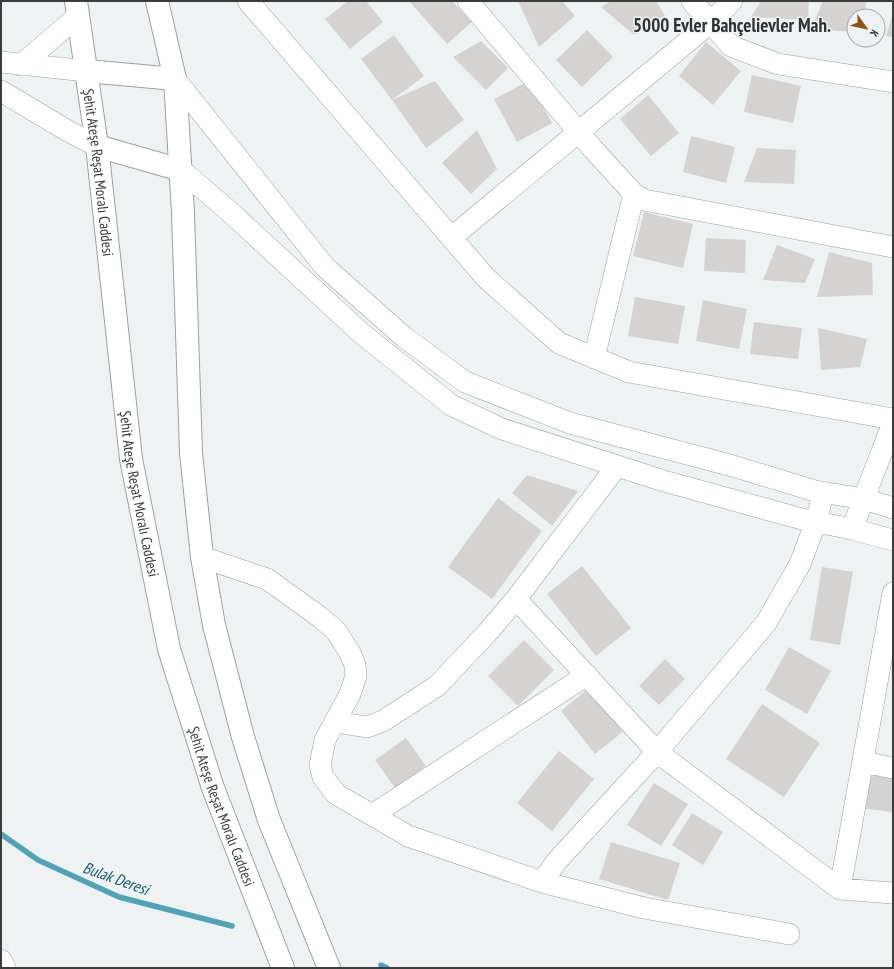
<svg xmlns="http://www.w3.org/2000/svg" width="894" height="969" font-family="'PT Sans Narrow',sans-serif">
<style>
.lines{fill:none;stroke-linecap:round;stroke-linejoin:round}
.stream{stroke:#50a2b7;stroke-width:5.5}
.building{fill:#d5d3d1}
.minor-casing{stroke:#9da0a1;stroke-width:22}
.major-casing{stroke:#9da0a1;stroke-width:24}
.minor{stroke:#fff;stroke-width:21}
.major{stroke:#fff;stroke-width:22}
.labels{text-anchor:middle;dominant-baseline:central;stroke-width:3;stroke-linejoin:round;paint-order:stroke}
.street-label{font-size:15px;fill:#3b3d3d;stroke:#eef2f3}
.water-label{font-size:16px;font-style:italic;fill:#145968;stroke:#eef2f3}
.district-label{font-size:19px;font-weight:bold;fill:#2f3132;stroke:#eef2f3}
</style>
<rect width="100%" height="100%" fill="#eef2f3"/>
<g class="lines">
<path class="stream" d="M 1,834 L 38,860 L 119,897 L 232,926
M 381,965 L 387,968"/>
</g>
<path class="building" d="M 348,1 L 366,1 L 383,22 L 350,49 L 325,19 Z
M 409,1 L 452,1 L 472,22 L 447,44 Z
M 518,1 L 562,1 L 575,16 L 539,47 Z
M 611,1 L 656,1 L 665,16 L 634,35 L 601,7 Z
M 761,1 L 809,1 L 808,20 L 751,17 Z
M 823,1 L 866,1 L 865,16 L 854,16 L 854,32 L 811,29 Z
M 893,13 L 893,37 L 886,36 Z
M 587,30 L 613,57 L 582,87 L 556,60 Z
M 394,35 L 424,76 L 392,100 L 361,59 Z
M 481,41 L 508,68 L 486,90 L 453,57 Z
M 706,42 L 741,71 L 713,105 L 679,76 Z
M 752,75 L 801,86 L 793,123 L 744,112 Z
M 435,81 L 464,120 L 426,148 L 392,100 Z
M 529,81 L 552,123 L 517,142 L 494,99 Z
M 648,95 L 679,133 L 651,156 L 620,119 Z
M 477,130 L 497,169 L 471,194 L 442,163 Z
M 691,136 L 735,147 L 726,183 L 683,172 Z
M 757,148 L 796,150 L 794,184 L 744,182 Z
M 644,212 L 693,224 L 683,268 L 633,256 Z
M 706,238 L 746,240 L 745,273 L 704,271 Z
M 777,245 L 815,259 L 805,283 L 763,280 Z
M 829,252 L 872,263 L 873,295 L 817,297 Z
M 635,297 L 685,306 L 678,344 L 628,336 Z
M 703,300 L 747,309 L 739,349 L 696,341 Z
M 754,322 L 802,328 L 798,359 L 750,354 Z
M 818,328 L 867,339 L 860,367 L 821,370 Z
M 527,475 L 578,491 L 552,526 L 512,493 Z
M 498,498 L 542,531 L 492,599 L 448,567 Z
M 582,566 L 631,628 L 596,656 L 547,594 Z
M 822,567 L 853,572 L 840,645 L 810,640 Z
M 524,640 L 554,670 L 518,706 L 488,676 Z
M 789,647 L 831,671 L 807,714 L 765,690 Z
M 665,659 L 685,679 L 659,705 L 639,686 Z
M 590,687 L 625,730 L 595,754 L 561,711 Z
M 762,704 L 820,743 L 784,797 L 726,759 Z
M 406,738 L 426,766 L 395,788 L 375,760 Z
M 559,751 L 594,779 L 552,831 L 517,803 Z
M 865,771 L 893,775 L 893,812 L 860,808 Z
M 654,783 L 688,804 L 661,846 L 627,825 Z
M 692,813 L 723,832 L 703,865 L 672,845 Z
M 611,842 L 680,863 L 668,900 L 599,879 Z"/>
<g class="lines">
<defs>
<path id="minor" d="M 248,1 L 486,278 L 559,343 L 629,372 L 893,419
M 468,1 L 593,149 L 634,194 L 644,200 L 893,247
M 692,1 L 731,46 L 778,64 L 893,82
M 1,62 L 87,71
M 21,65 L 78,16
M 175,79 L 325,267 L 404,337 L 465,382 L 570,423 L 733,466 L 815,491 L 864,499 L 893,508
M 1,91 L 68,131 L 97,146
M 181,170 L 229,211 L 361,333 L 451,405 L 502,429 L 664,481 L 802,519 L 852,529 L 893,540
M 452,237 L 710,23 L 732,1
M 594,358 L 634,194
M 852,529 L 893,423
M 202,557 L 267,579 L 320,617 L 336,631 L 350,653 L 355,665 L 356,676 L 350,694 L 325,740 L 320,765 L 323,777 L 336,794 L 408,836 L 542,882 L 556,862 L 657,752 L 766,623 L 800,564 L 816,522 L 823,493
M 893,593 L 840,889 L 893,893
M 516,599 L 657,752 L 840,889
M 335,722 L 367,727 L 383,721 L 437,686 L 487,633 L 516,599 L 617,466
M 863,762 L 893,768
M 372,815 L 587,675
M 542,882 L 644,908 L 789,934
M 1,960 L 5,968"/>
<g id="major">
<path id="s1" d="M 76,1 L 97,146 L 131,459 L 169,649 L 213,788 L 283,968"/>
<path d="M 157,1 L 175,79 L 183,213 L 191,453 L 202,557 L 214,625 L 243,737 L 269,820 L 329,968"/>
<path d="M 87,71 L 175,79"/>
<path d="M 97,146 L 181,170"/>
</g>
</defs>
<use href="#minor" class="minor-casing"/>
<use href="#major" class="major-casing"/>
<use href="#minor" class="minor"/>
<use href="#major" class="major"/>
</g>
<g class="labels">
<g class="street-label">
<text stroke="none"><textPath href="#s1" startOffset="173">Şehit Ateşe Reşat Moralı Caddesi</textPath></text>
<text stroke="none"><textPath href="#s1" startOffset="497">Şehit Ateşe Reşat Moralı Caddesi</textPath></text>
<text stroke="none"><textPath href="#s1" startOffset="821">Şehit Ateşe Reşat Moralı Caddesi</textPath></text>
</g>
<g class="water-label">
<text transform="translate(116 878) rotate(20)">Bulak Deresi</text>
</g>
<g class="district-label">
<text x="732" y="25">5000 Evler Bahçelievler Mah.</text>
</g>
</g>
<rect width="894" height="969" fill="none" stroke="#3b3d3d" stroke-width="4"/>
<g transform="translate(866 28) rotate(123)"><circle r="19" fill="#eef2f3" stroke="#a6aaaa"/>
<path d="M0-3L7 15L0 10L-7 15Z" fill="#8f5411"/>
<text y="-6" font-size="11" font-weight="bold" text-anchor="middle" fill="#3b3d3d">K</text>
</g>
</svg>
